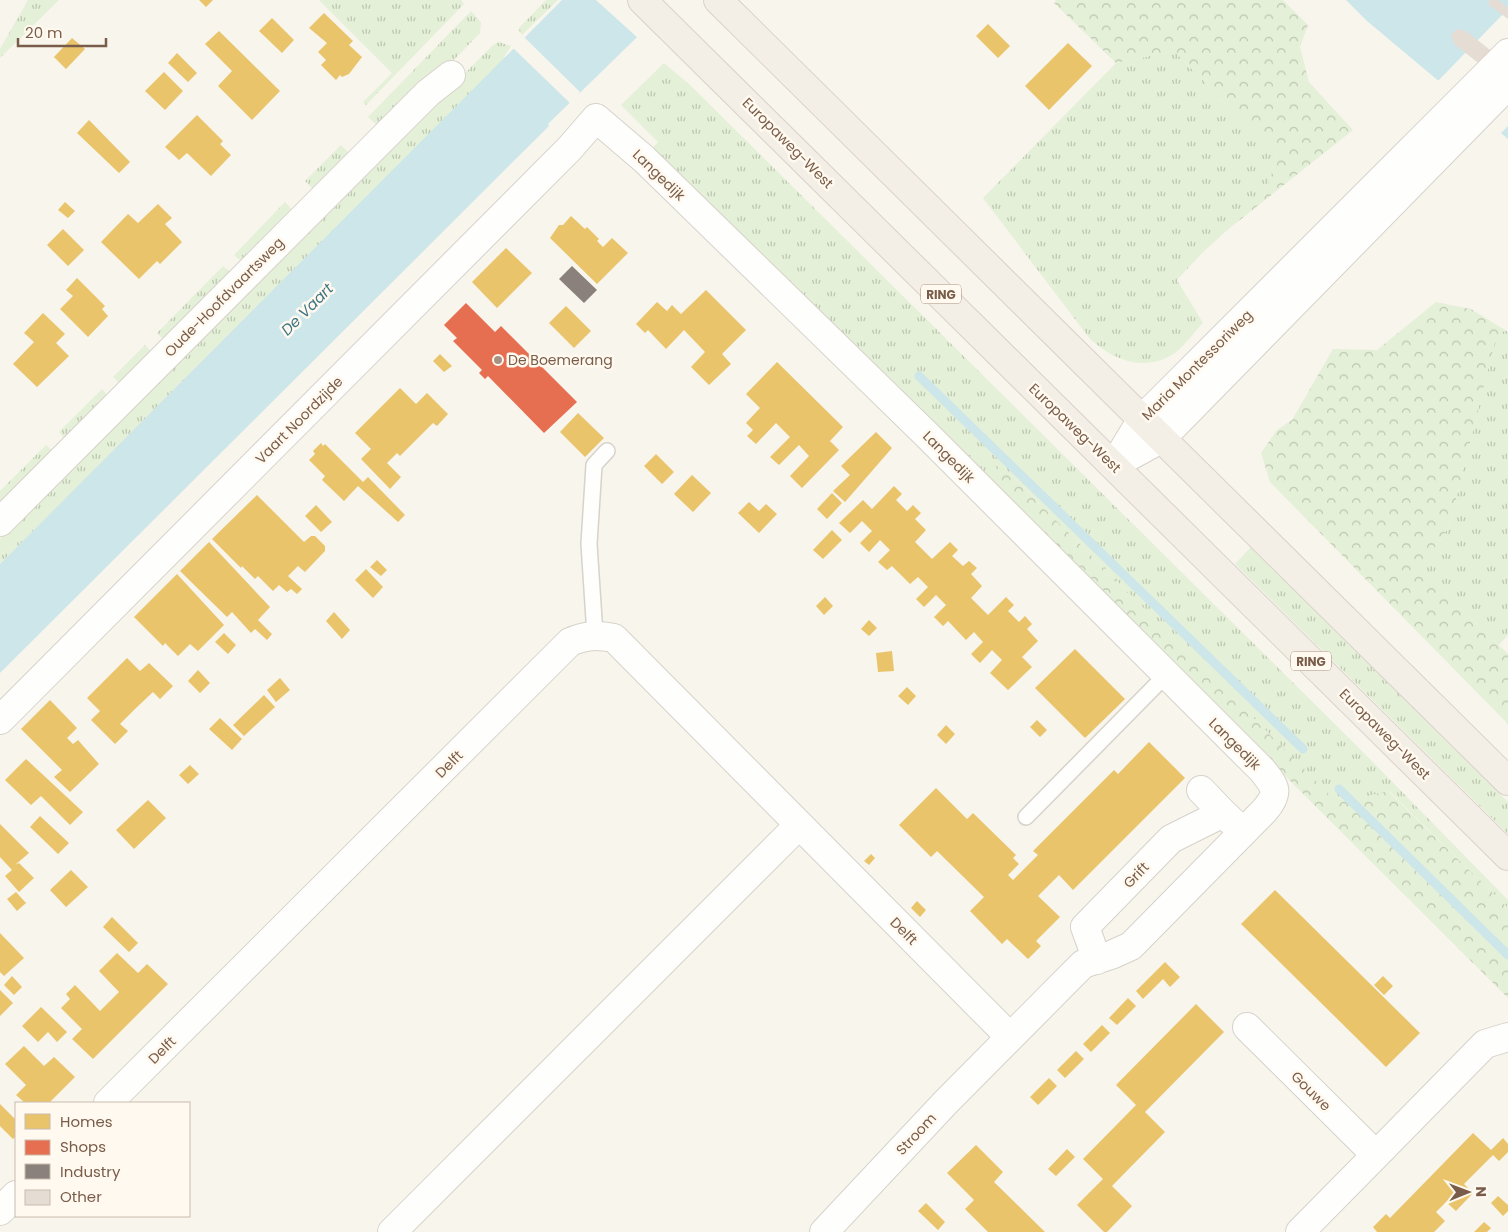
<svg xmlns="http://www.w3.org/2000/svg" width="1508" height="1232" font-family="Poppins,sans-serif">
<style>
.grass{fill:url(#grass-tufts)}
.forest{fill:url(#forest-crowns)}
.water{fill:#cde6ea}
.pier{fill:#f8f5ed}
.homes{fill:#e9c46a}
.shops{fill:#e76f51}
.industry{fill:#8a817c}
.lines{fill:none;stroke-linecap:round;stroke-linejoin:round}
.stream{stroke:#cde6ea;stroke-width:9}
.building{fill:#e5ddd4}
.service-casing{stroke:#d7d2cb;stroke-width:18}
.minor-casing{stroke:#d7d2cb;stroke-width:30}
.tertiary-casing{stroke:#d7d2cb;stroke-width:30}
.primary-casing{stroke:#dad1ca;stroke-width:30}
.service{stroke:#fefefc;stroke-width:15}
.minor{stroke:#fefefc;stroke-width:28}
.tertiary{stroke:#fefefc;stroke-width:28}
.primary{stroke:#f3eee6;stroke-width:28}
.poi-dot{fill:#a59283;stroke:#fff9ef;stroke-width:2}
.labels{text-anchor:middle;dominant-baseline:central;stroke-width:5;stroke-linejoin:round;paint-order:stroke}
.shield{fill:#fff9ef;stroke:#a18c7c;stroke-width:1}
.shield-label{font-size:12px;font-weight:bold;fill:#795d4a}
.street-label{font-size:14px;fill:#795d4a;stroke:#fff9ef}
.poi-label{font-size:14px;fill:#795d4a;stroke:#fff9ef;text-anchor:start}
.water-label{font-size:15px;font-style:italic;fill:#407785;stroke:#fff9ef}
</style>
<defs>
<pattern id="grass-tufts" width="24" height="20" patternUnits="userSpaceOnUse" patternTransform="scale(1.25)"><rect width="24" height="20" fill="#e4f0d7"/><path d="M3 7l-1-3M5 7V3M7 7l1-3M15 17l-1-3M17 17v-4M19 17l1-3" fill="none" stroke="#bec6b0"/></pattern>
<pattern id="forest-crowns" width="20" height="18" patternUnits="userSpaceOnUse" patternTransform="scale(1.25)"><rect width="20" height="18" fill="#e4f0d7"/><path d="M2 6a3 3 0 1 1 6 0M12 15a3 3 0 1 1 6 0" fill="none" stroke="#bec6b0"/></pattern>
</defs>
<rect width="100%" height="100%" fill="#f8f5ed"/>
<path class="grass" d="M 28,0 L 59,0 L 0,58 L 0,49 Z
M 319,0 L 461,0 L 464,4 L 366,105 L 363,102 L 392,73 Z
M 546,0 L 558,0 L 522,35 L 518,29 Z
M 471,11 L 481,22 L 480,33 L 448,66 L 379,127 L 368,117 Z
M 499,42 L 511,46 L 504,57 L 506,58 L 0,564 L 0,539 L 493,45 Z
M 1174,51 L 1277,155 L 1265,196 L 1202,253 L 1177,280 L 1203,323 C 1193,333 1182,350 1170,356 C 1141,372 1111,358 1090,339 L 983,198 L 1116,63 Z
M 664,63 L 689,84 L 1361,750 L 1508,900 L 1508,908 L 1389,791 L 1347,801 L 1330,795 L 1005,469 L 997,489 L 653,148 L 658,142 L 621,105 Z
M 341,145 L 351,155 L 315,191 L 305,181 Z
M 285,202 L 294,212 L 243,263 L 234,255 Z
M 223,266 L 232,274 L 165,341 L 157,333 Z
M 1505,330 L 1508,332 L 1508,635 L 1499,645 L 1420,568 L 1449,527 L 1496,337 Z
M 145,345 L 153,353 L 121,385 L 113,377 Z
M 102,389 L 109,397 L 66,440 L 59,432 Z
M 46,445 L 54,452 L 0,506 L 0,491 Z
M 1251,547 L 1508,802 L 1508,834 L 1235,564 Z"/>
<path class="forest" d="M 1056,0 L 1283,0 L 1308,25 L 1300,47 L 1309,82 L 1353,130 L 1226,231 L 1265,196 L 1277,155 L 1174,51 L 1116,63 L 1054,3 Z
M 1436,302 L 1471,309 L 1505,330 L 1496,338 L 1449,527 L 1420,568 L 1508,654 L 1508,724 L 1270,482 L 1261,453 L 1277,430 L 1292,420 L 1333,349 L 1377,350 Z
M 996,466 L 1005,469 L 1330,795 L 1347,801 L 1388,791 L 1508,908 L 1508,998 L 997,489 L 992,472 Z"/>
<path class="water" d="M 562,0 L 675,0 L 548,124 L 549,126 L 0,673 L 0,564 Z
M 1346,0 L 1508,0 L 1508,139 L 1367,21 Z"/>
<path class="pier" d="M 596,0 L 674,0 L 676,3 L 639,39 Z
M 1508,9 L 1508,126 L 1499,135 L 1436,83 Z
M 523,36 L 580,92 L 571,104 L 513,48 Z"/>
<path class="homes" d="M 199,0 L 213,0 L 206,7 Z
M 324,13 L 353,41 L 349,45 L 362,57 L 349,74 L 342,77 L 340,75 L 336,80 L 321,65 L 326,60 L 318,52 L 327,43 L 309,28 Z
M 272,18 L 294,40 L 282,53 L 259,31 Z
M 988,24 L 1010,46 L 998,58 L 976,36 Z
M 219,31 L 280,91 L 252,120 L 218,86 L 232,71 L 205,44 Z
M 72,38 L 85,49 L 66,69 L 54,57 Z
M 1068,43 L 1092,66 L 1049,110 L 1025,86 Z
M 177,53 L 197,73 L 188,82 L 168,63 Z
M 164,72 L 183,91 L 165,110 L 145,91 Z
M 197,115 L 223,141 L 220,144 L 231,155 L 211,176 L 187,153 L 179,160 L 165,147 Z
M 89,120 L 130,162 L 119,173 L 77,133 Z
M 65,202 L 75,211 L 68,218 L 58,210 Z
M 158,204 L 172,218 L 165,224 L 182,242 L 160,264 L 157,261 L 139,279 L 101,242 L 128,214 L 138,223 Z
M 571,216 L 585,229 L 587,227 L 599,239 L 597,241 L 603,247 L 612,238 L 628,253 L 597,284 L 550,238 L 559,225 L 563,225 Z
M 63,229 L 84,250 L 68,266 L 47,245 Z
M 506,248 L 532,273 L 497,308 L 472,282 Z
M 77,278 L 105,306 L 102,309 L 108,316 L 88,337 L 60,309 L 73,296 L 66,290 Z
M 706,290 L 746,330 L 722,354 L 731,364 L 709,385 L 691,367 L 705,352 L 684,330 L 666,349 L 648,330 L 645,333 L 636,324 L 657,302 L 667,311 L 672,305 L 681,314 Z
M 566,306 L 591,331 L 574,348 L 549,323 Z
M 43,313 L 65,334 L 56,343 L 69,356 L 37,387 L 13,364 L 34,342 L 24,333 Z
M 440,354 L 452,366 L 444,372 L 433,361 Z
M 777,362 L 843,427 L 830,441 L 839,450 L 802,488 L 790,476 L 809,456 L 799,445 L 779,465 L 770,457 L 790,437 L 776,423 L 756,444 L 747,436 L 753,430 L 746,423 L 760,408 L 746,394 Z
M 400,388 L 416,404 L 427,393 L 448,414 L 437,426 L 433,423 L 400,456 L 397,453 L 387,463 L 401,477 L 390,489 L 361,459 L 371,449 L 355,433 Z
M 578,413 L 604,438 L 585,457 L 560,432 Z
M 876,432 L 892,448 L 845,502 L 833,491 L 850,475 L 841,466 Z
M 321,443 L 323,446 L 325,444 L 363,482 L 368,477 L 405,515 L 398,522 L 358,486 L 344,501 L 322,480 L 325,476 L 309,460 L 315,454 L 313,451 Z
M 656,454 L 674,472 L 662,484 L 644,466 Z
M 692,475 L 711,493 L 693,512 L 674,494 Z
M 894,486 L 902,494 L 896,500 L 907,511 L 913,505 L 921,513 L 915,519 L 926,530 L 915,542 L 932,559 L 950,542 L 958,550 L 952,556 L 963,566 L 969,561 L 977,568 L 971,574 L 982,586 L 971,598 L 988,615 L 1006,597 L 1014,605 L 1008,611 L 1019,622 L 1025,616 L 1032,624 L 1027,629 L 1038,641 L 1022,657 L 1032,667 L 1008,690 L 990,673 L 1002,660 L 992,650 L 980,663 L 971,654 L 983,642 L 974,632 L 966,640 L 948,621 L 943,626 L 934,617 L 946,605 L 936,595 L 924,607 L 916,599 L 928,587 L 918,577 L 910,584 L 892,566 L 887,570 L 878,562 L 890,550 L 880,540 L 869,552 L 860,543 L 872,531 L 862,521 L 850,533 L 839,523 L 863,500 L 872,509 Z
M 832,493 L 842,503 L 827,519 L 817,509 Z
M 257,495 L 304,542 L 311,536 L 315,536 L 325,546 L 325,551 L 305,572 L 298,566 L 288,576 L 302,589 L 297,594 L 291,589 L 287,592 L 279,585 L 273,591 L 258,576 L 255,579 L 242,566 L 241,568 L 212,539 Z
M 749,502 L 759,511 L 766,504 L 777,514 L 759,533 L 738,513 Z
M 316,505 L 332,522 L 321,532 L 305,516 Z
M 832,530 L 842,540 L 823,559 L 813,550 Z
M 209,542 L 270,607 L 258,620 L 272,634 L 267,640 L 255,629 L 251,633 L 232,612 L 227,617 L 180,571 Z
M 377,560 L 387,570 L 381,576 L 370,567 Z
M 366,569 L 383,587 L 373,598 L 355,580 Z
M 177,574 L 224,625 L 198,651 L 190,644 L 178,656 L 165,643 L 163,646 L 134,617 Z
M 825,597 L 833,606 L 824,615 L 816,606 Z
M 334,612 L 350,630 L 342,639 L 326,621 Z
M 869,620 L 877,628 L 869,636 L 861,629 Z
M 224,633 L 236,645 L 228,654 L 215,642 Z
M 1075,649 L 1125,699 L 1085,738 L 1035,688 Z
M 892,651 L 894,671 L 878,672 L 876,653 Z
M 127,658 L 140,671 L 149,663 L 173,686 L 160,699 L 153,692 L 136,708 L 120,724 L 128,731 L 115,744 L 91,720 L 100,711 L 87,698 Z
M 198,670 L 210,683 L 200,693 L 188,681 Z
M 280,678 L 290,690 L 276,702 L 267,690 Z
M 907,687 L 916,696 L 908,705 L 898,696 Z
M 264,695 L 275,707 L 244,736 L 233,725 Z
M 50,700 L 77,728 L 67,738 L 73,744 L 78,740 L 99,764 L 70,792 L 54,777 L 62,770 L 21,729 Z
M 220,718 L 242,739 L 232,750 L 209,729 Z
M 1037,720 L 1047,730 L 1040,737 L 1030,727 Z
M 946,725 L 955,734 L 946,744 L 937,735 Z
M 1149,742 L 1185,778 L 1073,890 L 1059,875 L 1038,896 L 1060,917 L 1036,941 L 1041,946 L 1028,959 L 1007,939 L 1002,944 L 970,911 L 984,897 L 937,851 L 931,857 L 899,825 L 936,788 L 967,819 L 973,813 L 1016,855 L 1013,858 L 1019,864 L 1008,875 L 1013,880 L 1038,855 L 1033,851 L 1114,770 L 1118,774 Z
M 26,759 L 83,812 L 70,825 L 41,796 L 31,805 L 5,780 Z
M 190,765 L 199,774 L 188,784 L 179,775 Z
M 148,800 L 166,818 L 134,849 L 116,830 Z
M 40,816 L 69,843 L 58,854 L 30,827 Z
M 0,824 L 29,853 L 15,865 L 19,863 L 34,878 L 19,892 L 5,876 L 12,870 L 0,857 Z
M 871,854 L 875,858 L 869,865 L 864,861 Z
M 71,870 L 88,887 L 66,907 L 50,890 Z
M 1275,890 L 1420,1033 L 1386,1067 L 1241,924 Z
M 16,892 L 26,903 L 17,911 L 7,899 Z
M 917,901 L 926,910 L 920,917 L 911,908 Z
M 112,917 L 138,943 L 129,952 L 103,927 Z
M 0,933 L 24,958 L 4,976 L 0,972 Z
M 117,953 L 138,973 L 147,964 L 168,984 L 93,1059 L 72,1039 L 82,1029 L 61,1008 L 70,999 L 66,994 L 75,985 L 100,1011 L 119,992 L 99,971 Z
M 1165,962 L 1180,977 L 1170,987 L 1163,979 L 1143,999 L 1136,991 Z
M 12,976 L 22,987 L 14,995 L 4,985 Z
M 1383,976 L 1393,986 L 1384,995 L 1374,985 Z
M 0,990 L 13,1003 L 0,1016 Z
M 1128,998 L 1136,1006 L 1117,1025 L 1109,1018 Z
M 1196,1004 L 1224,1032 L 1145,1112 L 1165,1132 L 1112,1186 L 1132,1206 L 1107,1232 L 1104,1232 L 1077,1205 L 1103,1179 L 1083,1159 L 1136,1105 L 1116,1085 Z
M 41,1007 L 67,1032 L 57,1042 L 48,1032 L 38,1042 L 22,1026 Z
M 1102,1025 L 1110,1033 L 1091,1052 L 1083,1044 Z
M 24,1046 L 44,1066 L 54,1057 L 75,1077 L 49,1103 L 25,1103 L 16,1095 L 26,1085 L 5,1064 Z
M 1076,1051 L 1084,1059 L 1065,1078 L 1057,1070 Z
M 1049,1078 L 1057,1086 L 1038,1105 L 1030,1097 Z
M 0,1104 L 16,1120 L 16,1136 L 13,1139 L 0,1126 Z
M 1473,1133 L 1491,1150 L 1503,1138 L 1508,1144 L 1508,1152 L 1499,1161 L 1493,1155 L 1464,1184 L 1473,1193 L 1456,1211 L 1446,1202 L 1436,1212 L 1445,1221 L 1434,1232 L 1377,1232 L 1373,1227 L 1386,1214 L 1390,1218 Z
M 976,1145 L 1003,1172 L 994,1182 L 1045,1232 L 988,1232 L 965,1209 L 974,1200 L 947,1173 Z
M 1067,1149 L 1075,1157 L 1056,1176 L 1048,1169 Z
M 1498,1196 L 1508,1205 L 1508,1211 L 1503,1216 L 1491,1203 Z
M 926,1203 L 945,1222 L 938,1230 L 918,1211 Z
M 1484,1222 L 1491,1228 L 1487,1232 L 1474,1232 Z"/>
<path class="shops" d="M 466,303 L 495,332 L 501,326 L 577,402 L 544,433 L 488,376 L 485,379 L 479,373 L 482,370 L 453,341 L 457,338 L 444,325 Z"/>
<path class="industry" d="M 572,266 L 597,290 L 584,303 L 559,279 Z"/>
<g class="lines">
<path class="stream" d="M 919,376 L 1303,749
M 1339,789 L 1508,955"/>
</g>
<path class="building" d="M 1489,0 L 1498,0 L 1508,8 L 1508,19 L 1489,5 Z
M 1457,29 L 1466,31 L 1508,64 L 1508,86 L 1454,44 L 1451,35 Z"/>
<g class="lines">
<defs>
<path id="service" d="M 595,635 L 589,544 L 594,465 L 607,451
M 1026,817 L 1166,675"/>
<path id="minor" d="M 0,522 L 428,93 L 451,75
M 0,720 L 570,148 L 596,118 L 644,159 L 928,436 L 1262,770 C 1276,787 1280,793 1264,811 L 1131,946 L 1111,955 L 1083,964 L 946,1102 L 824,1232
M 1201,790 L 1223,813
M 1097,960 L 1085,927 L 1171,839 L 1223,813 L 1243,832
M 1247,1027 L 1376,1155 L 1300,1232
M 108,1103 L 570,642 C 586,635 597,635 614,638 L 1010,1037
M 1376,1155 L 1485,1044 L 1508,1037
M 0,1211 L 16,1195
M 392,1232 L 799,825"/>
<path id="tertiary" d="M 1115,464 L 1161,439 L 1508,85
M 1114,465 L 1142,419 L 1508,53"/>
<path id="primary" d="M 642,0 L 1508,856
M 718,0 L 1508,781"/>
</defs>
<use href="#service" class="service-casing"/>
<use href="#minor" class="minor-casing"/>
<use href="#tertiary" class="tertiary-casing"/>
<use href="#primary" class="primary-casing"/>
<use href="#service" class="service"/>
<use href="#minor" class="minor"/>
<use href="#tertiary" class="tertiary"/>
<use href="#primary" class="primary"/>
</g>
<circle class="poi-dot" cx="498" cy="360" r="5"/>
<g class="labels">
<g class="shield">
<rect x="921" y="284.5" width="40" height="19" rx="4"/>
<rect x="1291" y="651.5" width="40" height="19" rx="4"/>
</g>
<g class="shield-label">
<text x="941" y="294">RING</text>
<text x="1311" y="661">RING</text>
</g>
<g class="street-label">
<text transform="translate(788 143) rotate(45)">Europaweg-West</text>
<text transform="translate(659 175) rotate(44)">Langedijk</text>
<text transform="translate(224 297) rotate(-45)">Oude-Hoofdvaartsweg</text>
<text transform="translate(1197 365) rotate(-45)">Maria Montessoriweg</text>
<text transform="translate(299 420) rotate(-45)">Vaart Noordzijde</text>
<text transform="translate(1075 428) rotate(44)">Europaweg-West</text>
<text transform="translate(949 457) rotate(45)">Langedijk</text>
<text transform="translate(1385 734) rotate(45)">Europaweg-West</text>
<text transform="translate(1235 744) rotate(45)">Langedijk</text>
<text transform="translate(449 764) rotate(-45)">Delft</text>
<text transform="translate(1136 875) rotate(-46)">Grift</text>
<text transform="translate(904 931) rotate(45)">Delft</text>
<text transform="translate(162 1050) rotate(-45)">Delft</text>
<text transform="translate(1311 1091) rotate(45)">Gouwe</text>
<text transform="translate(916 1134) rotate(-47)">Stroom</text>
</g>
<g class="poi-label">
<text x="508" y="360">De Boemerang</text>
</g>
<g class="water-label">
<text transform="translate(307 309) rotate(-45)">De Vaart</text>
</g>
</g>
<rect x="15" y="1102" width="175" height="115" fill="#fff9ef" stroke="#c9bbad"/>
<rect x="25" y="1114" width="25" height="15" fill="#e9c46a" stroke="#c9bbad"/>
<text x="60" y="1127" font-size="15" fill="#795d4a">Homes</text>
<rect x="25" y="1140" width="25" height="15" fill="#e76f51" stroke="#c9bbad"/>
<text x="60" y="1152" font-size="15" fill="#795d4a">Shops</text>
<rect x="25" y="1164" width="25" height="15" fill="#8a817c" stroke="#c9bbad"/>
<text x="60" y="1177" font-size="15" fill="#795d4a">Industry</text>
<rect x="25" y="1190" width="25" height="15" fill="#e5ddd4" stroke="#c9bbad"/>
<text x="60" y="1202" font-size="15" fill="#795d4a">Other</text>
<g transform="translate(1468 1192) rotate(89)" stroke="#fff9ef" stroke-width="4" paint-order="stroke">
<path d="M0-4L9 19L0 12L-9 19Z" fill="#795d4a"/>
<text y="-8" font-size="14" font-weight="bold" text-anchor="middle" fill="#795d4a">N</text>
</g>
<path d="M18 38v8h88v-8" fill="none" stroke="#795d4a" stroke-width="2.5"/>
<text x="25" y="38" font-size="15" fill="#795d4a" stroke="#fff9ef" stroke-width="4" paint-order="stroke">20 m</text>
</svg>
